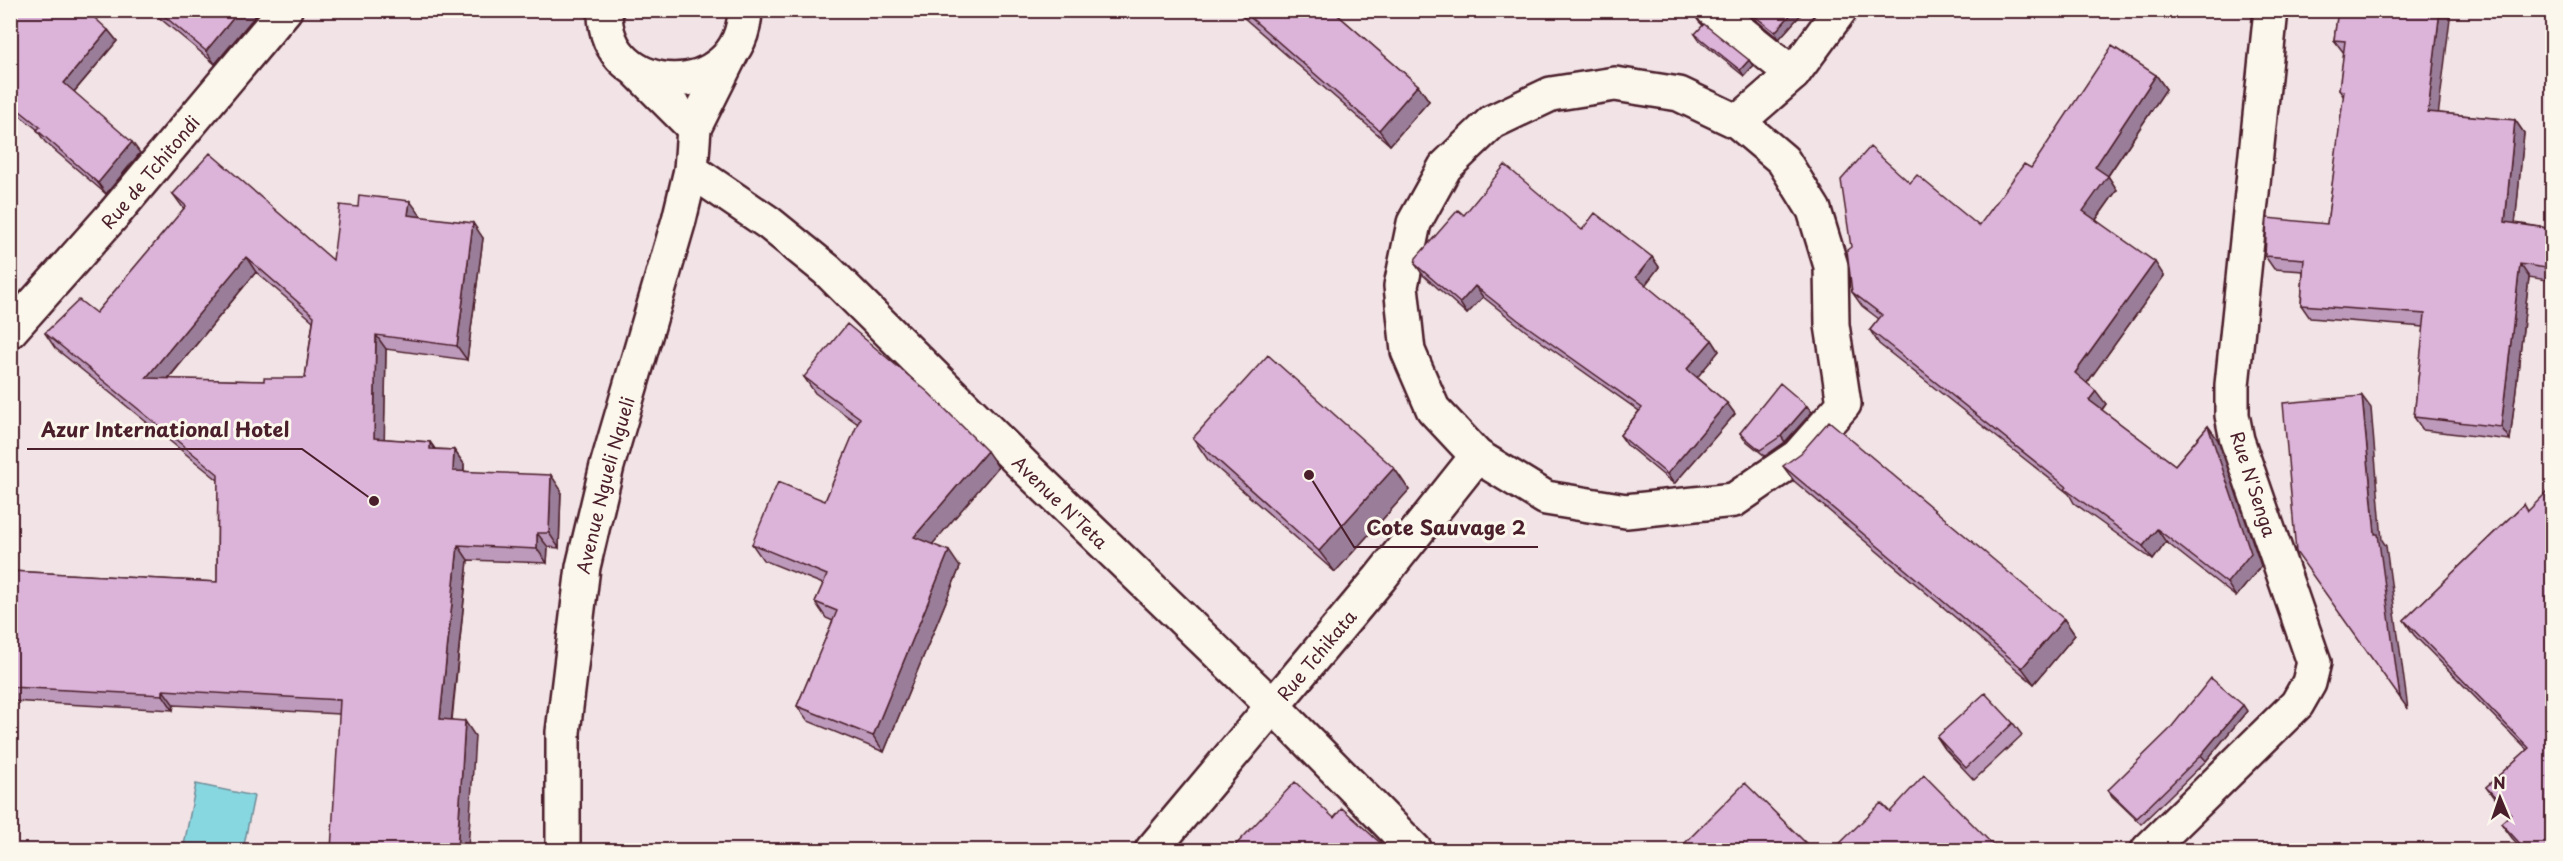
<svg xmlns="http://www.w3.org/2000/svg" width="2563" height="861" font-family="'Playpen Sans',sans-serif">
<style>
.water{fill:#87d7e1;stroke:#6f8d98;stroke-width:1.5}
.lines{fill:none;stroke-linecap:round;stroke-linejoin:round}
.street-casing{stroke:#4a1f2b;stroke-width:38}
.secondary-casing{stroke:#4a1f2b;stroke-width:38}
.street{stroke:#fbf7ec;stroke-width:33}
.secondary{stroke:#fbf7ec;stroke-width:33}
.wall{fill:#bd9abb;stroke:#4a1f2b;stroke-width:1.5;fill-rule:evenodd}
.shaded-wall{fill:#9a7d98;stroke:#4a1f2b;stroke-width:1.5}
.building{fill:#dcb3d9;stroke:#4a1f2b;stroke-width:1.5;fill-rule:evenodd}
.labels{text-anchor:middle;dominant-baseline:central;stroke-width:6;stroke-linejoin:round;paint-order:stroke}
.street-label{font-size:18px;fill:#4a1f2b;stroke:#fbf7ec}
.leader{fill:none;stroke:#4a1f2b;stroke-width:2}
.callout-dot{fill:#4a1f2b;stroke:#fbf7ec;stroke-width:2}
.callout-label{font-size:20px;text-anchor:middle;font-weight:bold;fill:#4a1f2b;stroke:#fbf7ec;stroke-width:6;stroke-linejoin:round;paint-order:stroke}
</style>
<rect width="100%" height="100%" fill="#f2e3e6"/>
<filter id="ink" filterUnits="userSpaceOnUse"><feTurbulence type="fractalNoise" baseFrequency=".0167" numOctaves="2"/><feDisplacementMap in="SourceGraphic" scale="12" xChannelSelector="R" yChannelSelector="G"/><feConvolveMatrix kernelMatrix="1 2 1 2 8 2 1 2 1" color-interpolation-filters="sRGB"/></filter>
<g filter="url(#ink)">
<path class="water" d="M 196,784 L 254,796 L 243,850 L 183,850 Z"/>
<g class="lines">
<defs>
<g id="street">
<path d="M 1713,10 L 1793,74"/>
<path d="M 1615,84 L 1679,94 L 1738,122 L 1783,160 L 1814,210 L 1831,266 L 1832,325 L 1844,404 L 1798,456 L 1734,500 L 1626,511 L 1546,498 L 1477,456 L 1433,409 L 1408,351 L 1401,286 L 1414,223 L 1445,167 L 1492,122 L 1551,94 Z"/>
<path d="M 1738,122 L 1793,74 L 1840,10"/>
<path id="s1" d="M 691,170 L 769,223 L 827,270 L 1024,466 L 1273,706 L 1415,850"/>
<path id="s2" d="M 10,331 L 114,214 L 285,10"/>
<path id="s3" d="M 1152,850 L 1380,578 L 1477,456"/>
<path d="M 2148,850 L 2297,704 L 2309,683 L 2314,662 L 2237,440 L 2232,415 L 2232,385 L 2271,10"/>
</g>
<g id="secondary">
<path d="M 605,10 C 603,101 742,105 745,10"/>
<path d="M 638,72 L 694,128"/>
<path id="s4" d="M 563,850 L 563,732 L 583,567 L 607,466 L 679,220 L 691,170 L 694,128 L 732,52"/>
</g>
</defs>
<use href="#street" class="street-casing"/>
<use href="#secondary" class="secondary-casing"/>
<use href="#street" class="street"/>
<use href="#secondary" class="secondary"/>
</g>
<path class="wall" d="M 10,10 L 108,30 L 117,41 L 74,92 L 140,153 L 106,194 L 45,142 L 37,130 L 38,130 L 10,108 Z
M 150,10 L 260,10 L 215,64 Z
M 1235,10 L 1332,10 L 1418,85 L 1429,101 L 1390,145 Z
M 1744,10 L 1805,10 L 1779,39 Z
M 2338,10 L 2438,113 L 2515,120 L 2524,133 L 2515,223 L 2553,229 L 2553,281 L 2529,277 L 2510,440 L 2423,430 L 2414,417 L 2424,327 L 2310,318 L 2301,305 L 2303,271 L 2274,269 L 2265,256 L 2327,224 L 2344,97 L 2339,90 L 2344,53 L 2334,40 Z
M 2538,10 L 2553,10 L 2553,14 Z
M 1695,34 L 1749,60 L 1753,66 L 1744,76 L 1699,40 Z
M 2156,75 L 2166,89 L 2108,176 L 2117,190 L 2096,220 L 2164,276 L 2087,383 L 2106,404 L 2102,410 L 2175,465 L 2208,426 L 2218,440 L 2261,566 L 2236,597 L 2166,542 L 2153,560 L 2074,503 L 2069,494 L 1879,344 L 1870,330 L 1879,319 L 1862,306 L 1852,292 L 1910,183 L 1979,226 L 2031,168 Z
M 173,194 L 333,260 L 421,216 L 420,217 L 483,238 L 467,360 L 386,349 L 384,439 L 430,442 L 435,449 L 454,450 L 464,464 L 464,471 L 561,490 L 559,548 L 548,547 L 547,563 L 468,560 L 452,720 L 475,736 L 339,714 L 174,705 L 173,710 L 10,701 L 10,571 L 217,582 L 218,480 L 55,348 L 45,333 L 96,313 L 184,209 ZM 256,272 L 313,321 L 305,378 L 264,381 L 168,379 Z
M 1582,230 L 1652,257 L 1659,267 L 1645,285 L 1712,340 L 1719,351 L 1697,377 L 1727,403 L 1735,414 L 1674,484 L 1627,445 L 1620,435 L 1639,411 L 1526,331 L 1483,297 L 1467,314 L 1423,275 L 1415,264 Z
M 804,377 L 998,467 L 932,544 L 960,567 L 884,752 L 808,721 L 797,706 L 833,621 L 826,618 L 815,602 L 823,584 L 763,560 L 752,544 L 825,501 L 858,424 L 815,393 Z
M 1812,412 L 1785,442 L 1765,456 L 1744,439 L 1740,433 Z
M 1193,438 L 1394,468 L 1409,490 L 1335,572 L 1208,460 Z
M 1783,466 L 2064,619 L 2075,635 L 2034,684 L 1794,481 Z
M 2524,504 L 2553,850 L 2523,850 L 2512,838 L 2501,823 L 2509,816 L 2497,802 L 2486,787 L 2527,750 L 2414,635 L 2404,620 Z
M 2247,711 L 2206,761 L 2141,824 L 2112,796 L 2108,790 Z
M 2013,723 L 2022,735 L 1974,780 L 1945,749 L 1937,737 Z"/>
<path class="shaded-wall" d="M 240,10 L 260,10 L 215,64 L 206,51 Z
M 1795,10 L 1805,10 L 1779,39 L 1775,32 Z
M 2440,10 L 2451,10 L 2437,125 L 2428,112 Z
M 108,30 L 117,41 L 72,94 L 64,83 Z
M 1749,60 L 1753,66 L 1744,76 L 1740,70 Z
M 2156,75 L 2166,89 L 2107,177 L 2108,176 L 2117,190 L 2092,225 L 2083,211 L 2095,167 Z
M 1418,85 L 1429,101 L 1390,145 L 1379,130 Z
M 2515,120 L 2524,133 L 2514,235 L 2505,222 Z
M 132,142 L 140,153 L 106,194 L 98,183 Z
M 410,201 L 421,216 L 419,230 L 408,215 Z
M 473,223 L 483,238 L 467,360 L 457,346 Z
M 246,257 L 256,272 L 156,393 L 146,378 Z
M 1652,257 L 1659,267 L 1643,288 L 1636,277 Z
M 2155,262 L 2164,276 L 2084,387 L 2075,373 Z
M 2520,264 L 2529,277 L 2510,440 L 2501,427 Z
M 1475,286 L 1483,297 L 1467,314 L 1460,303 Z
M 376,335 L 386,349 L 384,453 L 374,438 Z
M 1712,340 L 1719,351 L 1695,380 L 1687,369 Z
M 2096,391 L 2106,404 L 2098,414 L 2089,400 Z
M 2362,396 L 2371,408 L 2382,540 L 2386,546 L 2408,709 L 2400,698 L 2375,534 Z
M 1727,403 L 1735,414 L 1674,484 L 1667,474 Z
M 1807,406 L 1812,412 L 1785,442 L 1781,436 Z
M 2208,426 L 2218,440 L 2261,566 L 2236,597 L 2227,583 Z
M 430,442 L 440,456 L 430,449 Z
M 454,450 L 464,464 L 463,486 L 453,471 Z
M 987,451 L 998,467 L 925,553 L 914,537 Z
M 1394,468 L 1409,490 L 1335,572 L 1319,551 Z
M 551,475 L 561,490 L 559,548 L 549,533 Z
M 2157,529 L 2166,542 L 2153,560 L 2143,546 Z
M 537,533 L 548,547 L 547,563 L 537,549 Z
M 458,545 L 468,560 L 450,734 L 440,719 Z
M 949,551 L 960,567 L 884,752 L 873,736 Z
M 2064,619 L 2075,635 L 2034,684 L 2022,668 Z
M 163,690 L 174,705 L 173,710 L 163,695 Z
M 2243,705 L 2247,711 L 2206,761 L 2201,755 Z
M 465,721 L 475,736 L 468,850 L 457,850 Z"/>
<path class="building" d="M 10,10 L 86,10 L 108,30 L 64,83 L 132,142 L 98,183 L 37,130 L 40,127 L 10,103 Z
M 157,10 L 240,10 L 206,51 Z
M 1242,10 L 1332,10 L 1418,85 L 1379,130 Z
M 1747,10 L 1795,10 L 1775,32 Z
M 2338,10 L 2440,10 L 2428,112 L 2515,120 L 2505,222 L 2553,229 L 2553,269 L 2520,264 L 2501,427 L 2414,417 L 2425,314 L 2301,305 L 2304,259 L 2265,256 L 2267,218 L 2327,224 L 2344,91 L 2339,90 L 2345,41 L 2334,40 Z
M 1704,24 L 1749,60 L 1740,70 L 1695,34 Z
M 2112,46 L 2156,75 L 2095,167 L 2108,176 L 2083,211 L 2155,262 L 2075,373 L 2096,391 L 2089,400 L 2175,465 L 2208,426 L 2251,553 L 2227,583 L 2157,529 L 2143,546 L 2065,489 L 2067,487 L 1870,330 L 1882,315 L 1852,292 L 1847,250 L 1851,247 L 1841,180 L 1870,147 L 1910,183 L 1917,175 L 1979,226 L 2024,164 L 2031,168 Z
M 210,153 L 333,260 L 340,205 L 358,207 L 359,195 L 410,201 L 408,215 L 473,223 L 457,346 L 376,335 L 374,438 L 430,442 L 430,449 L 454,450 L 453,471 L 551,475 L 549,533 L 537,533 L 537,549 L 458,545 L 440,719 L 465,721 L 457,850 L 331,850 L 340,700 L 163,690 L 163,695 L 10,687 L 10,571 L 217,582 L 218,474 L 45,333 L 79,300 L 96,313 L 186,206 L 173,194 ZM 246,257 L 314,316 L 305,378 L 264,378 L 264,381 L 146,378 Z
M 1505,165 L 1582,230 L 1595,213 L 1652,257 L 1636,277 L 1712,340 L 1687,369 L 1727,403 L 1667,474 L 1620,435 L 1642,408 L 1518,320 L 1475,286 L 1460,303 L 1415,264 L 1416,258 L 1458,210 L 1464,215 Z
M 847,324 L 929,393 L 987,451 L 914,537 L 949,551 L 873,736 L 797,706 L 837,611 L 815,602 L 827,575 L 752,544 L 778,482 L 825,501 L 860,418 L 804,377 Z
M 1268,355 L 1394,468 L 1319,551 L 1193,438 Z
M 1780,383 L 1807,406 L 1781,436 L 1760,450 L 1740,433 Z
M 2362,396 L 2375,534 L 2378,534 L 2400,698 L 2296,552 L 2283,403 Z
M 1829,421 L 2064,619 L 2022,668 L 1783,466 L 1801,453 Z
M 2553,486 L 2553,850 L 2526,850 L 2501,823 L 2511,814 L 2486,787 L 2529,748 L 2404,620 L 2524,504 L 2528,511 Z
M 2211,678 L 2243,705 L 2201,755 L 2137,818 L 2108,790 L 2169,730 Z
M 1985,693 L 2013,723 L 1966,768 L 1937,737 Z
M 1924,775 L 1998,850 L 1833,850 L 1881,803 L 1890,812 Z
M 1295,782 L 1334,818 L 1342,808 L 1388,850 L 1231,850 Z
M 1745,783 L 1813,850 L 1685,850 L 1681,847 Z"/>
</g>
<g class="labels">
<g class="street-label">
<text stroke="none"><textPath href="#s2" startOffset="212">Rue de Tchitondi</textPath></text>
<text transform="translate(2254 484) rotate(72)">Rue N'Senga</text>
<text stroke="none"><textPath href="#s4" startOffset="369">Avenue Ngueli Ngueli</textPath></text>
<text stroke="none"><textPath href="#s1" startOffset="498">Avenue N'Teta</textPath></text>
<text stroke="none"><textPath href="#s3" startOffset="255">Rue Tchikata</textPath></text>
</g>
</g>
<path class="leader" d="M374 501L302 449H27M1309 475L1354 547H1538"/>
<g class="callout-dot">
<circle cx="374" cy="501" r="6"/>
<circle cx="1309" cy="475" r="6"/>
</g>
<g class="callout-label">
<text x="165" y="437">Azur International Hotel</text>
<text x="1446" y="535">Cote Sauvage 2</text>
</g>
<rect width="2563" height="861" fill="none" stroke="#fbf7ec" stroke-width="36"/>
<rect x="18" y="18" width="2527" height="825" fill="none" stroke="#4a1f2b" stroke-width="2" filter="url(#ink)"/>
<g transform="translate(2500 798) rotate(358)" stroke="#fbf7ec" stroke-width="4.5" paint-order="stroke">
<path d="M0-4.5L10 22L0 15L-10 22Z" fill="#4a1f2b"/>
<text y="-9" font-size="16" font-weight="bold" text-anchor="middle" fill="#4a1f2b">N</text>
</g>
</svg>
